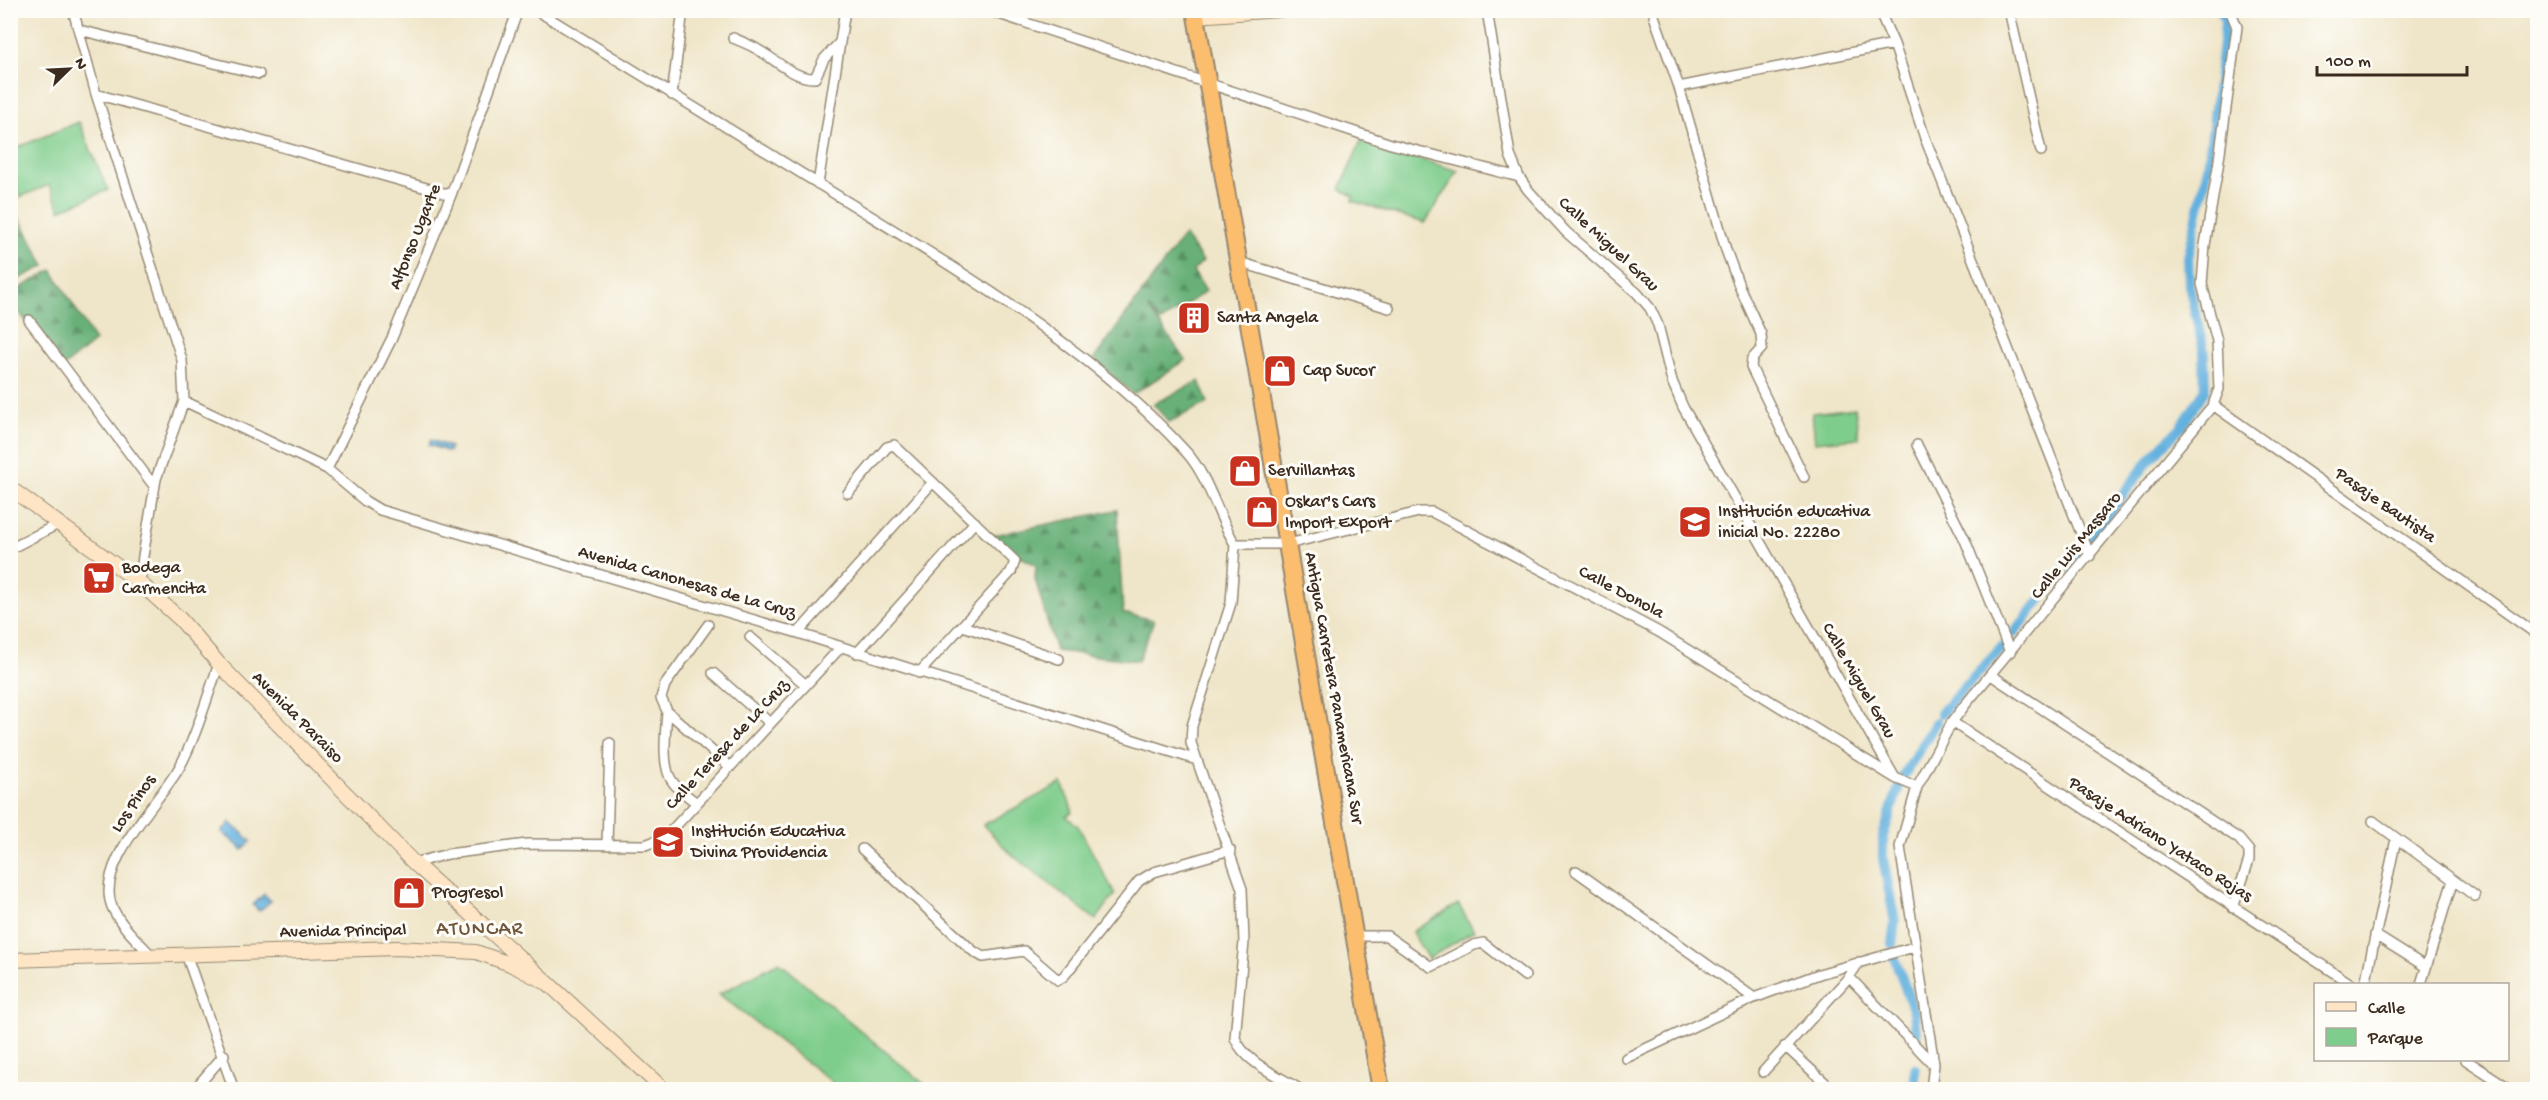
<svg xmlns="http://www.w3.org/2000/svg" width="2548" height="1100" font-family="'Gochi Hand',sans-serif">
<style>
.forest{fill:url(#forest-firs);stroke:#516d4b;stroke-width:1.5}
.park{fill:#7fcd8c;stroke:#5d7c55;stroke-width:1.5}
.water{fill:url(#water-ripples);stroke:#506e7e;stroke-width:1.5}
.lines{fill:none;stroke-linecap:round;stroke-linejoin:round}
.canal{stroke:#64b1de;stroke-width:10}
.minor-casing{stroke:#958873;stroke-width:12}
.secondary-casing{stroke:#958873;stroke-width:16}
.trunk-casing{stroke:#958873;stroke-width:20}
.minor{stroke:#fff;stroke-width:9}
.secondary{stroke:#fde5c5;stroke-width:14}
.trunk{stroke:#fbbd6e;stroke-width:16}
.labels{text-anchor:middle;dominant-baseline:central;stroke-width:6;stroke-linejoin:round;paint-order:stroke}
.street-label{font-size:18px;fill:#3b2a1e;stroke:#fdfcf7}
.poi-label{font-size:18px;fill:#3b2a1e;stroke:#fdfcf7;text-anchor:start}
.neighbourhood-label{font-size:20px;letter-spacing:1.5px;fill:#70553b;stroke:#fdfcf7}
</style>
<defs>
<pattern id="forest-firs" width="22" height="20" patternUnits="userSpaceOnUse" patternTransform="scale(1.5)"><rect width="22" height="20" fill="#67b078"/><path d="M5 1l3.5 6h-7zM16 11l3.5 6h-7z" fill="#568f62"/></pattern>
<pattern id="water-ripples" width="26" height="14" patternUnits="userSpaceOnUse" patternTransform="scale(1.5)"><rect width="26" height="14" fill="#64b1de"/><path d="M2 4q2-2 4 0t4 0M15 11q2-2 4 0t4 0" fill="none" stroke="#5490b3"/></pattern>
</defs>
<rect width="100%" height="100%" fill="#fdfcf7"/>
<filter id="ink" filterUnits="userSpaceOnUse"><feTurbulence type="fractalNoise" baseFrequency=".0167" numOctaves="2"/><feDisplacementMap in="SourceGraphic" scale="12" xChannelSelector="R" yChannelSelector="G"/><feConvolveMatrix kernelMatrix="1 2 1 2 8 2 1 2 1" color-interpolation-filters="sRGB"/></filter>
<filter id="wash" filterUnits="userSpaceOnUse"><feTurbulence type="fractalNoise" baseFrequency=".008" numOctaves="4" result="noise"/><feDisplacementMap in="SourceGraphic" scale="24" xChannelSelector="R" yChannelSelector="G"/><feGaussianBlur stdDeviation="1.35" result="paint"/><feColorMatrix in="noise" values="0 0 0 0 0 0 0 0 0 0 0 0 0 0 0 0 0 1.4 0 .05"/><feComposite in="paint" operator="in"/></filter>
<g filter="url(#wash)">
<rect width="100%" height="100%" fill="#efe5c8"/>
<path class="forest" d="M 14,208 L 45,266 L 11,283 L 10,209 Z
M 1184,235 L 1203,261 L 1193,271 L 1206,291 L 1161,322 L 1148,308 L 1186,360 L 1133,394 L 1094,359 Z
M 52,270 L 95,341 L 61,369 L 11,301 L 11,293 Z
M 1199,381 L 1208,403 L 1169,422 L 1153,404 Z
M 1117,510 L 1123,613 L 1154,620 L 1138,661 L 1056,651 L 1035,579 L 1036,565 L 984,537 Z"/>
<path class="park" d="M 79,122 L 108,190 L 60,210 L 49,185 L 20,197 L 11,174 L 11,150 Z
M 1361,141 L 1458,171 L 1425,223 L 1352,201 L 1353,196 L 1340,189 Z
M 1855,408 L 1859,438 L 1815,442 L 1812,413 Z
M 1062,783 L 1073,812 L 1066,816 L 1078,826 L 1115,894 L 1096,920 L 1010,853 L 983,825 Z
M 1458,904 L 1474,931 L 1428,959 L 1412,932 Z
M 779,962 L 930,1089 L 841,1089 L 719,994 Z"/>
<path class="water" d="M 431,440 L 450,447 L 449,452 L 429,445 Z
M 230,822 L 251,841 L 243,850 L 222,832 Z
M 264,894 L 271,901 L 259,911 L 253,905 Z"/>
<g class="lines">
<path class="canal" d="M 2091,537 L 2150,459 L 2182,426 L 2205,390 L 2204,352 L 2189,285 L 2188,257 L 2208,167 L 2224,34 L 2225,21 L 2221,10
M 2014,633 L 2082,547
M 1941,713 L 2002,647
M 1904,775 L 1936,722
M 1892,944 L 1895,922 L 1883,859 L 1883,836 L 1900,783
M 1895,959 L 1914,1012 L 1916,1035
M 1915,1090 L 1915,1069"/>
</g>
</g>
<g filter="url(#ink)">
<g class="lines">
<defs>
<path id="minor" d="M 73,10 L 96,94 L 182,360 L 184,401 L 156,479 L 143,556 L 140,583
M 536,10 C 643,76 750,142 856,207 C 968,276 1098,354 1186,452 C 1209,477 1217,515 1235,544
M 987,10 L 1391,144 L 1519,177
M 1487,10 L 1510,155 L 1519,177 L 1528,190 L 1566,232 L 1637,293 L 1650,308 L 1658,325 L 1672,381 L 1683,407 L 1895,778
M 1879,10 L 1894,44 L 1925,138 L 2090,556
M 2009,10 L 2041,151
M 1654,16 L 1679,87 L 1726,250 L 1740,288 L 1761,334 L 1762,348 L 1752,359 L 1751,367 L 1804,477
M 79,30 L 259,74
M 733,38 C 740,41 748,44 755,48 C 773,57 793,79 815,78 L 824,59 L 840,42
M 1679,87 L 1894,44
M 96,94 L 451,195
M 672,95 L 683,10
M 818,184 L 845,10
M 1239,262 L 1389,308
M 29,320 L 154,486
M 184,401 L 327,469 L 365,501 L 380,510 L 798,633 L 1197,760
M 2213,405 L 2538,635
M 1917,445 L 1965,540 L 2010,652
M 327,469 L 392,338 L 451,195 L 518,10
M 848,493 L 887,447 L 894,445 L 1015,561 L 1011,572 L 919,673
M 1235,544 L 1288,544 L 1419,512 L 1432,512 L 1659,632 L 1895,778 L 1917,787
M 1235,544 L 1231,603 L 1192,726 L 1191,743 L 1242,889 L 1244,942 L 1235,1038 C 1245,1063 1279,1076 1301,1090
M 10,549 L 58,524
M 708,625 L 665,685 L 661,698 L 667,711 L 730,767
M 963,626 L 1059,659
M 798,633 L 933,482
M 750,637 L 806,685
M 857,653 L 975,522
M 713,673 L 770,723
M 1991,675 L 2239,839 L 2249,851 L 2249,860 L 2233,908
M 667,711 C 666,729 661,766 672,781 C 678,790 689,797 697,803
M 1952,722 L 2351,984
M 2373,821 L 2475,896
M 607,844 L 610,743
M 862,849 L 973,951 L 983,957 L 1024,951 L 1058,980 L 1064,976 L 1139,881 L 1154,872 L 1230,850
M 414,863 L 448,854 L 527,844 L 645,845 L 664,838 L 671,831 L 841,647
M 1576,871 L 1754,998
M 2375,935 L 2426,967
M 1356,936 L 1387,936 L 1431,967 L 1474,945 L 1483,943 L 1525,976
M 186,954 L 234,1090
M 151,955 C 138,941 122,927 113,909 C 92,866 159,803 179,768 C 196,738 207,697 219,664
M 1849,977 L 1933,1064
M 2365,984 L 2396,839
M 2421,984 L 2453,880
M 1785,1046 L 1833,1090
M 1626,1058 L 1754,998 L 1819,974 L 1914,947
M 2466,1060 L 2512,1090
M 1763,1072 L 1849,977 L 1859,962
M 194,1090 L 224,1055
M 1931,1090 L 1934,1064 L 1900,847 L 1917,787 L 1952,722 L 1965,705 L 2213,405 L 2219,389 L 2217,341 L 2202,284 L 2205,245 L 2218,167 L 2237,27 L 2230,10"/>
<path id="secondary" d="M 1196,16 L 1279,10
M 10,488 L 140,583 L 180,619 L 219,664 L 414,863 L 549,984
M 10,960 L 397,948 L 476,952 L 510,964 L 549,984 L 664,1090"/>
<path id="trunk" d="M 1195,10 L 1381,1090"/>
</defs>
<use href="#minor" class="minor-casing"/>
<use href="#secondary" class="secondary-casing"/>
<use href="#trunk" class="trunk-casing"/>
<use href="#minor" class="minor"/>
<use href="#secondary" class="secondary"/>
<use href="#trunk" class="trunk"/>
</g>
</g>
<defs>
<symbol id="building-square" viewBox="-11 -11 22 22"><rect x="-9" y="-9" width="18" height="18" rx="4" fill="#c8321e" stroke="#fdfcf7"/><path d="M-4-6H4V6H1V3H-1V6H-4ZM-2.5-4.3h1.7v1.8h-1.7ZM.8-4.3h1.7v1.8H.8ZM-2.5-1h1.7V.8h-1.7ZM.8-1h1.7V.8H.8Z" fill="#fff"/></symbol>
<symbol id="shop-square" viewBox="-11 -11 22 22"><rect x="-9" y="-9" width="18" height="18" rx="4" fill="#c8321e" stroke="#fdfcf7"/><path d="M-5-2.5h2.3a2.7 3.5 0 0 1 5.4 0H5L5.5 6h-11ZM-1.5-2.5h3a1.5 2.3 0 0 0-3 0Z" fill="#fff"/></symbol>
<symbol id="school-square" viewBox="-11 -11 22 22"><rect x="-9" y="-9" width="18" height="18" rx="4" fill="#c8321e" stroke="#fdfcf7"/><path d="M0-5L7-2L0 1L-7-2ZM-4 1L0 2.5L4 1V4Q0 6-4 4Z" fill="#fff"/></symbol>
<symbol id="supermarket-square" viewBox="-11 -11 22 22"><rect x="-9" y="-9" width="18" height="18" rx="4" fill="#c8321e" stroke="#fdfcf7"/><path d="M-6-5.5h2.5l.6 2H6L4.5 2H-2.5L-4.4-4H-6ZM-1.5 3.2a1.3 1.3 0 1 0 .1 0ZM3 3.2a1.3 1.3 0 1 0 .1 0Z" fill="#fff"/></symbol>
</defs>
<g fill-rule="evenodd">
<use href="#building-square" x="1175" y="299" width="38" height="38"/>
<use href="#shop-square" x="1261" y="352" width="38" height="38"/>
<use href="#shop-square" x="1226" y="452" width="38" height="38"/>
<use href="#shop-square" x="1243" y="493" width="38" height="38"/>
<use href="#school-square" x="1676" y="503" width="38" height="38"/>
<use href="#supermarket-square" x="80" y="559" width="38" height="38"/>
<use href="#school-square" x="649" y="823" width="38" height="38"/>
<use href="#shop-square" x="390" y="874" width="38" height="38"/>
</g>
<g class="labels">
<g class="street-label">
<text transform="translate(416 237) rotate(-68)">Alfonso Ugarte</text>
<text transform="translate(1608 245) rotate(43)">Calle Miguel Grau</text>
<text transform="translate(2385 506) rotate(35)">Pasaje Bautista</text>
<text transform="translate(2077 546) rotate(-51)">Calle Luis Massaro</text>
<text transform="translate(687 583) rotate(16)">Avenida Canonesas de La Cruz</text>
<text transform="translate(1621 593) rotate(28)">Calle Donola</text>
<text transform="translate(1858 681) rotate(60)">Calle Miguel Grau</text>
<text transform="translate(1333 688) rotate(80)">Antigua Carretera Panamericana Sur</text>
<text transform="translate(297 718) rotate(45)">Avenida Paraiso</text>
<text transform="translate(728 745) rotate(-47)">Calle Teresa de La Cruz</text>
<text transform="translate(134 804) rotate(-56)">Los Pinos</text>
<text transform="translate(2160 840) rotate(33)">Pasaje Adriano Yataco Rojas</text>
<text transform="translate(343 932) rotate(-1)">Avenida Principal</text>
</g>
<g class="poi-label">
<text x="1217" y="318">Santa Angela</text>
<text x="1303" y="371">Cap Sucor</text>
<text x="1268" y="471">Servillantas</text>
<text x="1285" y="502">Oskar's Cars<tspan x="1285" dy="21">Import Export</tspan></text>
<text x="1718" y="512">Institución educativa<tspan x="1718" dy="21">inicial No. 22280</tspan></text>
<text x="122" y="568">Bodega<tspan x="122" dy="21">Carmencita</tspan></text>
<text x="691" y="832">Institución Educativa<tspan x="691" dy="21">Divina Providencia</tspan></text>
<text x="432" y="893">Progresol</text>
</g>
<g class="neighbourhood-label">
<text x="480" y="930">ATUNCAR</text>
</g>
</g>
<rect width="2548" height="1100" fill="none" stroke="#fdfcf7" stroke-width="36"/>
<rect x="2314" y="983" width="195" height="78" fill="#fdfcf7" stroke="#afa8a0" stroke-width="1.5"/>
<rect x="2326" y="1002" width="30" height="9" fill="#fde5c5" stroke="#afa8a0" stroke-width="1.5"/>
<text x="2368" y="1013" font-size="18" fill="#3b2a1e">Calle</text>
<rect x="2326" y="1028" width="30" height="18" fill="#7fcd8c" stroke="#afa8a0" stroke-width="1.5"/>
<text x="2368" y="1043" font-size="18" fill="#3b2a1e">Parque</text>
<g transform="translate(69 69) rotate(66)" stroke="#fdfcf7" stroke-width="4.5" paint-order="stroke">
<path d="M0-4.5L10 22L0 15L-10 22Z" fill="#3b2a1e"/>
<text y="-9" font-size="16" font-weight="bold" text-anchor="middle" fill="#3b2a1e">N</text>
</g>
<path d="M2317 66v9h150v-9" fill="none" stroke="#3b2a1e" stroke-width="3"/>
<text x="2326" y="66" font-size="18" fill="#3b2a1e" stroke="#fdfcf7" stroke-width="4.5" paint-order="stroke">100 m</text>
</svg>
